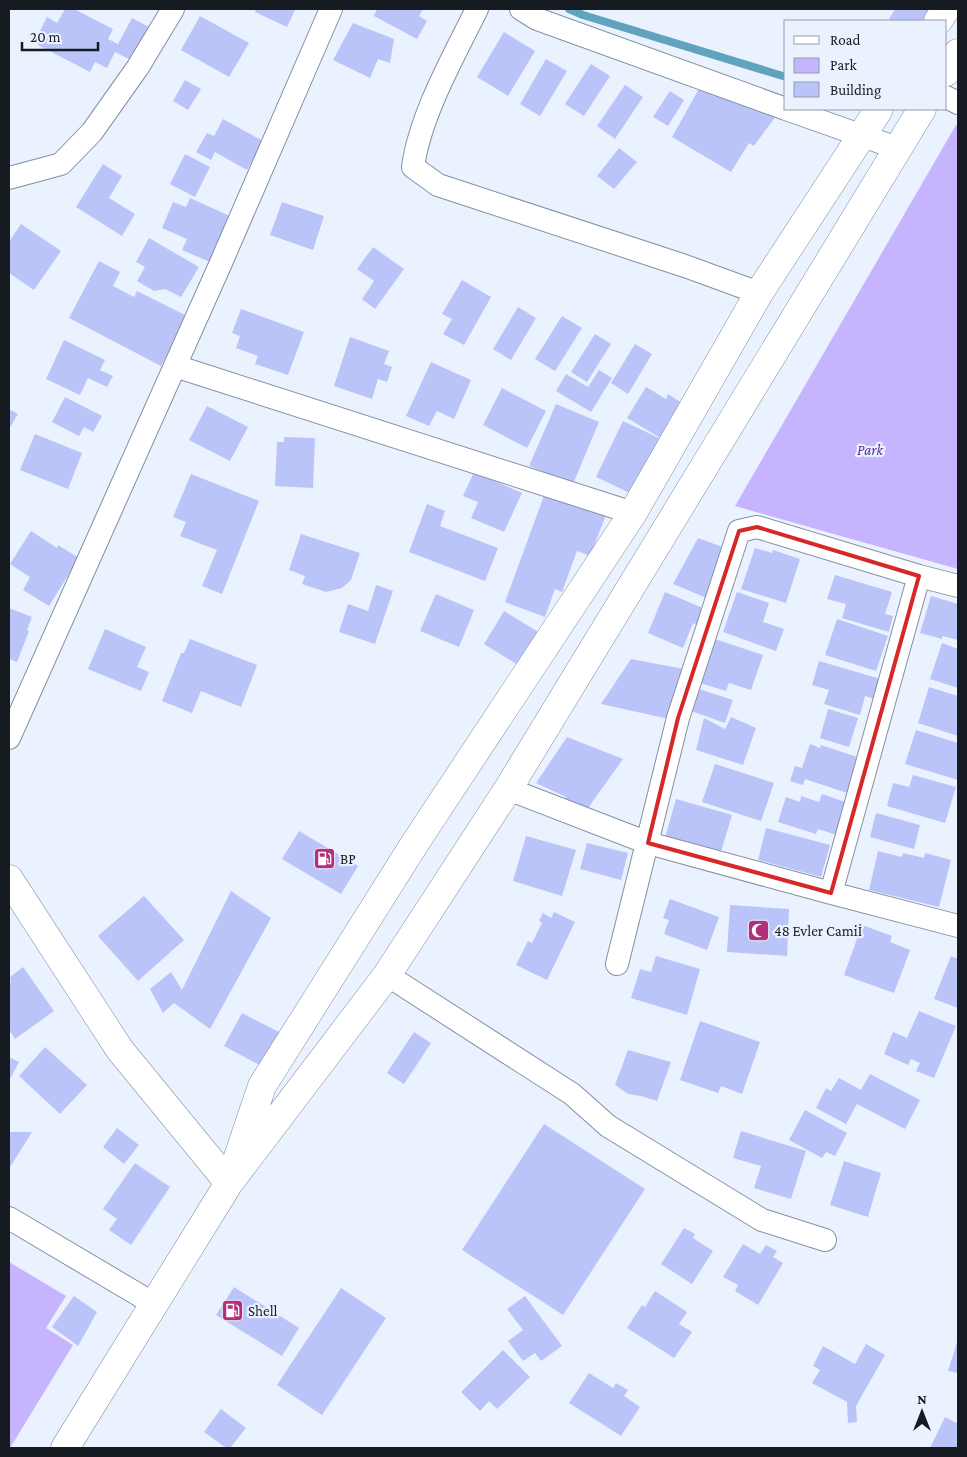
<svg xmlns="http://www.w3.org/2000/svg" width="967" height="1457" font-family="'Crimson Pro',serif">
<style>
.green{fill:#c6b4fe}
.lines{fill:none;stroke-linecap:round;stroke-linejoin:round}
.stream{stroke:#5fa4bc;stroke-width:8}
.building{fill:#bac4f9}
.minor-casing{stroke:#8390a2;stroke-width:24}
.secondary-casing{stroke:#8390a2;stroke-width:29}
.minor{stroke:#fff;stroke-width:22}
.secondary{stroke:#fff;stroke-width:28}
.marked{fill:none;stroke:#d62828;stroke-width:4;stroke-linejoin:round}
.labels{text-anchor:middle;dominant-baseline:central;stroke-width:4.5;stroke-linejoin:round;paint-order:stroke}
.park-label{font-size:15px;font-style:italic;fill:#553195;stroke:#eaf2ff}
.poi-label{font-size:15px;fill:#161b22;stroke:#eaf2ff;text-anchor:start}
</style>
<rect width="100%" height="100%" fill="#eaf2ff"/>
<path class="green" d="M 956,125 L 958,126 L 958,569 L 735,506 Z
M 9,1262 L 66,1296 L 46,1328 L 73,1345 L 10,1448 Z"/>
<g class="lines">
<path class="stream" d="M 569,9 L 583,15 L 786,77"/>
</g>
<path class="building" d="M 65,9 L 74,9 L 113,29 L 108,39 L 118,44 L 132,18 L 151,28 L 133,61 L 115,52 L 107,68 L 95,62 L 90,72 L 34,43 L 47,17 L 57,23 Z
M 256,9 L 291,9 L 295,10 L 287,27 L 255,12 Z
M 377,9 L 423,9 L 419,16 L 427,21 L 417,39 L 374,16 Z
M 895,9 L 930,9 L 922,21 L 892,21 L 889,19 Z
M 200,16 L 249,43 L 229,77 L 181,50 Z
M 353,23 L 394,39 L 390,63 L 378,59 L 370,78 L 333,60 Z
M 504,32 L 535,51 L 508,96 L 477,77 Z
M 546,59 L 567,71 L 540,116 L 520,104 Z
M 591,64 L 610,76 L 584,116 L 565,104 Z
M 185,80 L 201,89 L 188,110 L 173,101 Z
M 625,85 L 643,97 L 615,139 L 597,126 Z
M 700,87 L 776,116 L 754,146 L 749,143 L 731,172 L 672,137 Z
M 670,91 L 684,100 L 668,126 L 653,117 Z
M 223,119 L 263,141 L 247,170 L 215,152 L 211,160 L 196,152 L 207,133 L 214,136 Z
M 619,148 L 637,162 L 614,189 L 597,176 Z
M 185,154 L 210,167 L 195,197 L 170,184 Z
M 103,164 L 122,176 L 109,198 L 135,214 L 122,236 L 76,207 Z
M 190,198 L 232,217 L 212,263 L 182,250 L 187,239 L 162,228 L 173,202 L 186,207 Z
M 282,202 L 324,216 L 313,250 L 270,235 Z
M 21,224 L 61,251 L 34,290 L 9,273 L 9,242 Z
M 149,238 L 199,267 L 181,297 L 165,289 L 154,291 L 137,281 L 145,267 L 136,262 Z
M 373,247 L 404,269 L 375,309 L 362,299 L 374,281 L 357,269 Z
M 99,261 L 120,272 L 113,286 L 134,297 L 137,291 L 187,316 L 161,366 L 69,318 Z
M 462,280 L 491,297 L 464,345 L 443,334 L 452,319 L 442,314 Z
M 518,307 L 536,318 L 511,360 L 493,349 Z
M 241,309 L 304,332 L 288,375 L 255,364 L 258,356 L 236,348 L 240,336 L 232,333 Z
M 562,316 L 582,328 L 555,371 L 535,359 Z
M 595,334 L 611,344 L 587,382 L 571,372 Z
M 350,337 L 389,351 L 384,364 L 392,367 L 387,382 L 378,379 L 372,399 L 334,386 Z
M 64,340 L 105,360 L 100,370 L 113,376 L 107,387 L 88,378 L 80,395 L 46,379 Z
M 635,344 L 652,354 L 628,394 L 611,383 Z
M 431,362 L 471,380 L 454,419 L 437,411 L 429,426 L 406,416 Z
M 599,370 L 612,378 L 591,412 L 556,391 L 566,374 L 588,387 Z
M 646,387 L 666,399 L 668,394 L 685,405 L 664,440 L 627,418 Z
M 502,388 L 546,411 L 527,448 L 483,425 Z
M 65,397 L 102,416 L 93,432 L 84,427 L 79,436 L 52,422 Z
M 556,404 L 599,422 L 573,484 L 529,466 Z
M 207,406 L 248,427 L 230,461 L 189,440 Z
M 9,409 L 18,414 L 9,429 Z
M 623,421 L 661,439 L 634,495 L 596,477 Z
M 35,434 L 82,453 L 68,489 L 20,470 Z
M 284,437 L 315,438 L 313,488 L 275,486 L 277,442 L 284,442 Z
M 474,472 L 522,493 L 504,532 L 471,518 L 478,502 L 463,496 Z
M 191,474 L 259,501 L 222,594 L 202,586 L 217,550 L 180,536 L 186,522 L 173,517 Z
M 545,493 L 606,515 L 590,556 L 577,551 L 562,592 L 555,589 L 545,617 L 505,602 Z
M 427,504 L 445,511 L 440,526 L 498,548 L 485,581 L 409,552 Z
M 31,531 L 57,548 L 58,545 L 79,558 L 49,606 L 23,590 L 30,577 L 10,564 Z
M 301,534 L 360,553 L 351,580 L 342,588 L 326,592 L 302,584 L 305,576 L 289,570 Z
M 698,538 L 728,549 L 714,601 L 673,584 Z
M 755,548 L 772,553 L 773,550 L 800,559 L 786,603 L 741,589 Z
M 835,575 L 892,592 L 885,614 L 893,616 L 889,632 L 842,618 L 846,604 L 827,599 Z
M 376,585 L 393,591 L 375,644 L 339,632 L 348,604 L 368,611 Z
M 665,592 L 710,611 L 703,628 L 693,623 L 683,648 L 648,633 Z
M 737,592 L 769,603 L 763,622 L 784,629 L 776,651 L 723,632 Z
M 436,594 L 474,610 L 459,647 L 420,631 Z
M 931,596 L 958,604 L 958,640 L 942,636 L 942,639 L 920,633 Z
M 9,608 L 32,617 L 27,630 L 29,631 L 17,662 L 9,659 Z
M 504,611 L 540,633 L 520,666 L 484,644 Z
M 837,619 L 888,636 L 876,671 L 825,655 Z
M 105,629 L 146,647 L 137,667 L 149,672 L 141,691 L 88,669 Z
M 190,639 L 257,665 L 241,707 L 201,691 L 192,713 L 162,701 L 181,653 L 184,653 Z
M 715,639 L 763,655 L 751,690 L 729,683 L 726,691 L 700,683 Z
M 942,643 L 958,649 L 958,688 L 930,679 Z
M 631,659 L 684,669 L 669,719 L 601,704 Z
M 819,661 L 884,680 L 878,700 L 865,696 L 860,715 L 824,704 L 829,690 L 812,685 Z
M 929,687 L 958,696 L 958,736 L 918,723 Z
M 696,688 L 733,700 L 725,723 L 688,710 Z
M 828,709 L 858,718 L 849,747 L 820,738 Z
M 731,717 L 756,728 L 743,765 L 696,750 L 704,718 L 725,729 Z
M 916,730 L 958,743 L 958,780 L 905,764 Z
M 567,737 L 623,759 L 583,815 L 561,806 L 566,797 L 536,783 Z
M 810,744 L 820,748 L 821,745 L 863,759 L 850,794 L 805,779 L 803,785 L 790,781 L 795,766 L 802,768 Z
M 715,764 L 774,783 L 761,821 L 702,802 Z
M 913,775 L 956,787 L 945,823 L 887,806 L 893,783 L 909,787 Z
M 822,794 L 848,803 L 837,835 L 818,829 L 816,834 L 778,822 L 786,797 L 800,802 L 801,796 L 819,802 Z
M 676,799 L 732,815 L 719,858 L 664,841 Z
M 876,813 L 920,825 L 914,849 L 870,837 Z
M 766,828 L 830,845 L 821,877 L 758,860 Z
M 299,831 L 358,866 L 341,894 L 282,859 Z
M 526,836 L 576,850 L 562,896 L 513,881 Z
M 587,843 L 628,853 L 621,880 L 580,869 Z
M 878,851 L 902,857 L 903,853 L 924,858 L 925,853 L 951,860 L 939,907 L 869,890 Z
M 231,891 L 271,918 L 210,1029 L 174,1003 L 163,1013 L 150,989 L 171,972 L 182,990 Z
M 144,896 L 184,940 L 138,981 L 98,936 Z
M 670,899 L 719,917 L 707,950 L 664,934 L 669,920 L 663,918 Z
M 730,905 L 789,909 L 787,956 L 727,952 Z
M 554,912 L 575,922 L 547,980 L 516,965 L 528,941 L 532,943 L 542,923 L 539,921 L 543,913 L 551,918 Z
M 862,925 L 892,936 L 890,942 L 910,950 L 894,993 L 844,975 Z
M 656,956 L 700,969 L 687,1015 L 631,998 L 640,969 L 651,972 Z
M 951,956 L 958,959 L 958,1008 L 934,999 Z
M 23,967 L 54,1011 L 15,1039 L 9,1029 L 9,984 L 11,982 L 10,977 Z
M 919,1011 L 956,1026 L 934,1078 L 916,1071 L 920,1063 L 911,1059 L 908,1065 L 884,1054 L 893,1032 L 907,1038 Z
M 242,1013 L 283,1034 L 265,1068 L 224,1046 Z
M 700,1021 L 760,1042 L 742,1094 L 721,1086 L 718,1093 L 680,1080 Z
M 414,1032 L 431,1043 L 404,1084 L 387,1073 Z
M 45,1047 L 87,1085 L 60,1114 L 19,1076 Z
M 628,1050 L 671,1062 L 657,1101 L 641,1096 L 628,1094 L 615,1085 Z
M 9,1057 L 19,1062 L 9,1081 Z
M 870,1074 L 920,1100 L 905,1129 L 857,1104 L 846,1124 L 816,1108 L 826,1088 L 831,1091 L 839,1078 L 861,1090 Z
M 805,1110 L 847,1133 L 835,1156 L 826,1152 L 822,1158 L 789,1140 Z
M 544,1124 L 645,1189 L 563,1315 L 462,1250 Z
M 117,1128 L 139,1145 L 124,1164 L 103,1147 Z
M 741,1131 L 806,1151 L 791,1199 L 754,1188 L 761,1166 L 733,1158 Z
M 9,1132 L 32,1132 L 9,1169 Z
M 844,1161 L 881,1173 L 868,1217 L 830,1205 Z
M 135,1163 L 170,1187 L 131,1245 L 109,1230 L 117,1219 L 103,1209 Z
M 684,1228 L 695,1234 L 693,1238 L 713,1251 L 692,1284 L 661,1264 Z
M 743,1244 L 760,1254 L 766,1245 L 777,1251 L 773,1257 L 783,1263 L 758,1305 L 735,1291 L 738,1285 L 723,1277 Z
M 234,1287 L 299,1328 L 282,1356 L 216,1315 Z
M 341,1288 L 386,1318 L 322,1415 L 277,1385 Z
M 655,1291 L 687,1312 L 679,1324 L 692,1332 L 674,1358 L 627,1328 L 642,1305 L 645,1307 Z
M 74,1296 L 97,1312 L 78,1346 L 52,1327 Z
M 525,1296 L 562,1346 L 541,1361 L 535,1353 L 523,1361 L 508,1341 L 523,1330 L 507,1309 Z
M 958,1339 L 958,1373 L 948,1371 Z
M 866,1344 L 885,1355 L 856,1406 L 857,1422 L 848,1423 L 847,1402 L 812,1383 L 820,1370 L 813,1366 L 823,1346 L 855,1364 Z
M 503,1350 L 530,1377 L 497,1409 L 489,1401 L 480,1411 L 461,1392 Z
M 589,1373 L 613,1388 L 616,1383 L 628,1390 L 624,1396 L 640,1407 L 621,1436 L 569,1403 Z
M 221,1409 L 246,1428 L 230,1448 L 226,1448 L 204,1432 Z
M 945,1417 L 958,1424 L 958,1448 L 930,1448 Z"/>
<g class="lines">
<defs>
<path id="minor" d="M 477,9 C 454,56 420,115 413,167 L 438,185 L 685,266 L 759,293
M 521,9 L 537,19 L 786,109
M 946,97 L 958,103
M 786,109 L 897,148
M 9,178 L 61,164 L 92,132 L 138,67 L 173,9
M 175,366 L 633,513
M 9,738 L 220,265 L 331,9
M 508,789 L 648,843 L 831,893 L 958,926
M 831,893 L 919,576
M 617,964 L 678,718 L 739,531 L 757,527 L 919,576 L 958,586
M 387,975 L 572,1094 L 608,1126 L 762,1220 L 825,1240
M 9,1218 L 154,1304"/>
<path id="secondary" d="M 938,21 L 946,9
M 946,72 L 958,53
M 9,879 L 120,1050 L 229,1183
M 237,1160 L 262,1086 L 417,840 L 633,513 L 759,293 L 879,109
M 65,1448 L 229,1183 L 387,975 L 508,789 L 922,109"/>
</defs>
<use href="#minor" class="minor-casing"/>
<use href="#secondary" class="secondary-casing"/>
<use href="#minor" class="minor"/>
<use href="#secondary" class="secondary"/>
</g>
<path class="marked" d="M 757,527 L 919,576 L 831,893 L 648,843 L 678,718 L 739,531 Z"/>
<defs>
<symbol id="fuel-square" viewBox="-11 -11 22 22"><rect x="-9" y="-9" width="18" height="18" rx="4" fill="#b33078" stroke="#eaf2ff"/><path d="M-5.5-6h7V0h2V4h1.3V-2.5L3-4.5l.8-.8L6-3V5H2.5V1h-1V6h-7ZM-4.2-4.7v3.2H.2V-4.7Z" fill="#fff"/></symbol>
<symbol id="mosque-square" viewBox="-11 -11 22 22"><rect x="-9" y="-9" width="18" height="18" rx="4" fill="#b33078" stroke="#eaf2ff"/><path d="M3.5-4.9A6 6 0 1 0 3.5 4.9A5 5 0 1 1 3.5-4.9Z" fill="#fff"/></symbol>
</defs>
<g fill-rule="evenodd">
<use href="#fuel-square" x="312" y="846" width="25" height="25"/>
<use href="#mosque-square" x="746" y="918" width="25" height="25"/>
<use href="#fuel-square" x="220" y="1298" width="25" height="25"/>
</g>
<g class="labels">
<g class="park-label">
<text x="870" y="450">Park</text>
</g>
<g class="poi-label">
<text x="340" y="859">BP</text>
<text x="774" y="931">48 Evler Camiİ</text>
<text x="248" y="1311">Shell</text>
</g>
</g>
<rect width="967" height="1457" fill="none" stroke="#161b22" stroke-width="20"/>
<rect x="784" y="20" width="162" height="90" fill="#eaf2ff" stroke="#959ca7"/>
<rect x="794" y="36" width="25" height="8" fill="#ffffff" stroke="#959ca7"/>
<text x="830" y="45" font-size="15" fill="#161b22">Road</text>
<rect x="794" y="58" width="25" height="15" fill="#c6b4fe" stroke="#959ca7"/>
<text x="830" y="70" font-size="15" fill="#161b22">Park</text>
<rect x="794" y="82" width="25" height="15" fill="#bac4f9" stroke="#959ca7"/>
<text x="830" y="95" font-size="15" fill="#161b22">Building</text>
<g transform="translate(922 1412)" stroke="#eaf2ff" stroke-width="4" paint-order="stroke">
<path d="M0-4L9 19L0 12L-9 19Z" fill="#161b22"/>
<text y="-8" font-size="14" font-weight="bold" text-anchor="middle" fill="#161b22">N</text>
</g>
<path d="M22 42v8h76v-8" fill="none" stroke="#161b22" stroke-width="2.5"/>
<text x="30" y="42" font-size="15" fill="#161b22" stroke="#eaf2ff" stroke-width="4" paint-order="stroke">20 m</text>
</svg>
